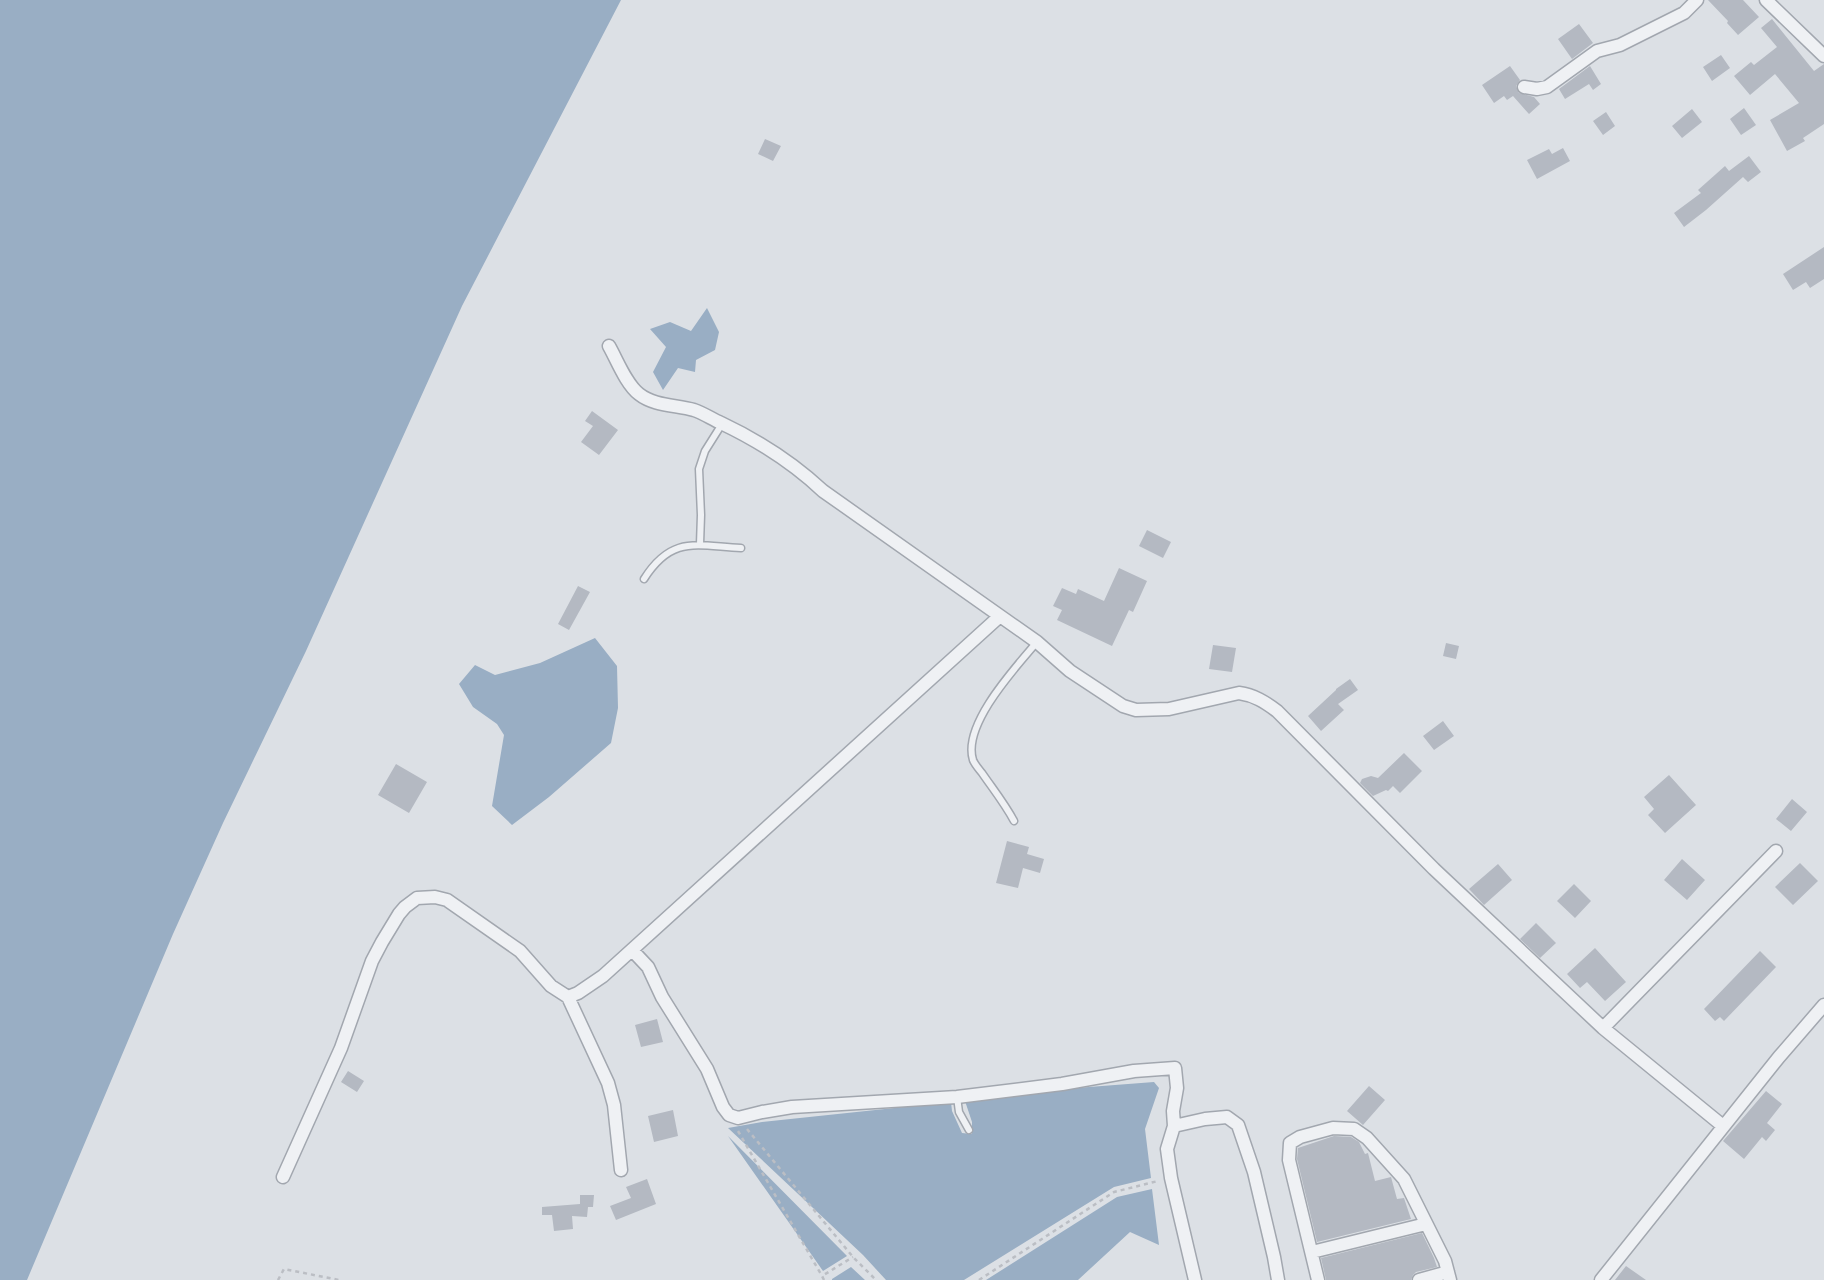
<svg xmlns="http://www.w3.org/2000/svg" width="1824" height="1280" font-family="'Sofia Sans Condensed',sans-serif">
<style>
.water{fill:#99aec4}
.building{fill:#b4b9c2}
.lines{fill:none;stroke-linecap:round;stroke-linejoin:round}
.service-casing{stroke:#a2a7af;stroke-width:9}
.minor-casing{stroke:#a2a7af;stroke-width:15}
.path{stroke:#bbbec4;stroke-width:2.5;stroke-dasharray:4 4;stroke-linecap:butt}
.service{stroke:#eff1f4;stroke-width:6}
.minor{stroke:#eff1f4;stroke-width:12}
</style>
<rect width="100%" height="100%" fill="#dce0e5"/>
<path class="water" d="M 0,0 L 621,0 L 462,306 L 306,651 L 223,823 L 173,934 L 27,1280 L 0,1280 Z
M 707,308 L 719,332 L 715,350 L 696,360 L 695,372 L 678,368 L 663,390 L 653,372 L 666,347 L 650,329 L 670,322 L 691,331 Z
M 595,638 L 617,666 L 618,708 L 611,743 L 549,797 L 512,825 L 492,806 L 504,735 L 497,724 L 473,707 L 459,684 L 475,665 L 495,675 L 540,663 Z
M 1154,1082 L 1159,1088 L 1145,1129 L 1151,1178 L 1114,1187 L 964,1280 L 886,1280 L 863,1255 L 728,1128 L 762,1122 L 951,1102 L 952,1111 L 962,1133 L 972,1134 L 972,1122 L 965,1101 L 1063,1089 Z
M 728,1136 L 847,1256 L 823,1271 Z
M 1152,1189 L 1159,1245 L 1130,1232 L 1078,1280 L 986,1280 L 1117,1197 Z
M 851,1267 L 865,1280 L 832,1280 L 832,1279 Z"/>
<path class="building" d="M 1708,0 L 1743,0 L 1759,17 L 1738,35 L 1727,23 L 1728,21 Z
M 1772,19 L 1814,71 L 1824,64 L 1824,124 L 1803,138 L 1805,141 L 1787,151 L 1770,120 L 1799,103 L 1775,74 L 1750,95 L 1734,76 L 1751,62 L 1754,65 L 1777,47 L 1761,28 Z
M 1579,24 L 1593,43 L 1572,59 L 1558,39 Z
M 1721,55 L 1730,68 L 1712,81 L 1703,67 Z
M 1510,66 L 1520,80 L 1516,86 L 1519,93 L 1534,97 L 1540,104 L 1529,114 L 1513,96 L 1507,100 L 1504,96 L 1494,103 L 1482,85 Z
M 1590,66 L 1601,84 L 1593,90 L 1589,84 L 1565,99 L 1559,89 Z
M 1744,108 L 1756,125 L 1741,135 L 1730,119 Z
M 1692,109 L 1702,122 L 1682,138 L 1672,126 Z
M 1606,112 L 1615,126 L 1603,135 L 1593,121 Z
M 765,139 L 781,146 L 773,161 L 758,154 Z
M 1563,148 L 1570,161 L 1537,179 L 1527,160 L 1549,149 L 1552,154 Z
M 1749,156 L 1761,172 L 1748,182 L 1743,177 L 1706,210 L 1684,227 L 1674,213 L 1701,193 L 1698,190 L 1725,166 L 1729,171 Z
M 1824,247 L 1824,279 L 1810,288 L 1806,282 L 1793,290 L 1783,274 Z
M 592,411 L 618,430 L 599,455 L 581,442 L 593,426 L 585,421 Z
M 1147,530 L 1171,542 L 1163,558 L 1139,546 Z
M 1119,568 L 1147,581 L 1133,612 L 1129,610 L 1112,646 L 1057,620 L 1062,610 L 1053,606 L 1062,588 L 1076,594 L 1078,589 L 1104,601 Z
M 578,586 L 590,592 L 569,630 L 558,624 Z
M 1446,643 L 1459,646 L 1456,659 L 1443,656 Z
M 1213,645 L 1236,648 L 1232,672 L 1209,669 Z
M 1350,679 L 1358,690 L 1338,704 L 1344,710 L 1321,731 L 1308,716 L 1336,690 L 1336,689 Z
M 1443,721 L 1454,736 L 1434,750 L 1423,736 Z
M 1404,753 L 1422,771 L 1400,793 L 1393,786 L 1388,791 L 1386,790 L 1373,796 L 1360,783 L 1362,779 L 1371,776 L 1378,778 Z
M 396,764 L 427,782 L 409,813 L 378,795 Z
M 1669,775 L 1696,805 L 1665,833 L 1648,815 L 1654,809 L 1644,797 Z
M 1792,799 L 1807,812 L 1791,831 L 1776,819 Z
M 1007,841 L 1029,847 L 1027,854 L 1044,859 L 1040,873 L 1023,868 L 1018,888 L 996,883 Z
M 1682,859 L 1705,880 L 1687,900 L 1664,880 Z
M 1800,863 L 1818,881 L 1793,905 L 1775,887 Z
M 1498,864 L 1512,880 L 1484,905 L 1469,889 Z
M 1574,884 L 1591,901 L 1575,918 L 1557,901 Z
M 1536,923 L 1556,943 L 1540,958 L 1520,939 Z
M 1595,948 L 1626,982 L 1605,1001 L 1587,982 L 1580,988 L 1567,974 Z
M 1760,951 L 1776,967 L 1724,1021 L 1720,1017 L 1715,1021 L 1704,1009 Z
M 657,1019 L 663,1042 L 641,1047 L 635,1025 Z
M 348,1071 L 364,1081 L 357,1092 L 341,1082 Z
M 1369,1086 L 1385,1100 L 1363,1125 L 1347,1111 Z
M 1766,1091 L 1782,1104 L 1767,1123 L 1775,1130 L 1766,1141 L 1762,1137 L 1744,1159 L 1723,1141 Z
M 673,1110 L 678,1136 L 654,1142 L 648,1116 Z
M 1334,1136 L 1351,1137 L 1359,1142 L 1365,1154 L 1368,1153 L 1375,1181 L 1391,1177 L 1397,1199 L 1404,1198 L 1411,1219 L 1317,1242 L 1297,1159 L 1298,1148 Z
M 647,1179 L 656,1204 L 616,1220 L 610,1206 L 631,1198 L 626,1187 Z
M 580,1195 L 594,1195 L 593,1207 L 588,1207 L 587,1217 L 572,1216 L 573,1229 L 554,1231 L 552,1215 L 542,1215 L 542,1207 L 580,1204 Z
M 1422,1233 L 1434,1258 L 1437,1267 L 1416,1272 L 1413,1275 L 1411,1280 L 1326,1280 L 1321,1258 Z
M 1626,1266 L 1646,1280 L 1615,1280 Z"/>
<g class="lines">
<defs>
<path id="service" d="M 700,544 L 701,515 L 699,469 L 705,451 L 722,424
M 644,579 C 672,535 696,546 741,548
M 1014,821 C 1005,804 993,789 982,773 C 979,769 975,765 973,760 C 962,725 1015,668 1037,642
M 957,1097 L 959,1112 L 969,1130"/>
<path id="minor" d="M 1766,0 L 1824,56
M 1524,87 L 1537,89 L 1547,87 L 1597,51 L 1620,45 L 1684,13 L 1697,0
M 609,346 C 617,360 626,384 639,394 C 654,406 676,405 694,410 C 703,413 712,419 721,423 C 759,441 792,462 823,491 L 1037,642 L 1070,671 L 1123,706 L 1136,710 L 1169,709 L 1239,693 C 1254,695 1265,702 1277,711 L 1434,869 L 1603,1028 L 1723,1126
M 632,950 L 648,967 L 662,997 L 707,1069 L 723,1107 L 729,1115 L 738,1118 L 762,1112 L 792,1107 L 957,1097 L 1062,1084 L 1134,1071 L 1175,1068 L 1177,1088 L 1173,1111 L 1174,1126 L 1167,1149 L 1171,1178 L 1195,1280
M 568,997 L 578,993 L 603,976 L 1000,616
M 1603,1028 L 1776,851
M 1174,1126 L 1205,1119 L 1227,1117 L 1238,1125 L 1254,1172 L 1274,1257 L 1278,1280
M 283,1177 L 341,1048 L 372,961 L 382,942 L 399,914 L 405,907 L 417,898 L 435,897 L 447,900 L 520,951 L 551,986 L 568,997 L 608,1083 L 614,1105 L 621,1170
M 1312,1252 L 1426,1224
M 1318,1280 L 1289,1160 L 1290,1143 L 1300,1137 L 1333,1128 L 1354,1129 L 1367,1138 L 1404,1179 L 1445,1261 L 1450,1280
M 1419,1280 L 1448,1272
M 1601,1280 L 1779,1057 L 1824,1005"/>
</defs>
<use href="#service" class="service-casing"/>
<use href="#minor" class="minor-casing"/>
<path class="path" d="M 747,1129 L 853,1257 L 876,1280
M 738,1131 L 822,1276
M 278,1280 L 284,1269 L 339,1280
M 824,1280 L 822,1276 L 853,1257
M 979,1280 L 1114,1192 L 1158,1181"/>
<use href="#service" class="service"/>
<use href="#minor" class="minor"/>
</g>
</svg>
